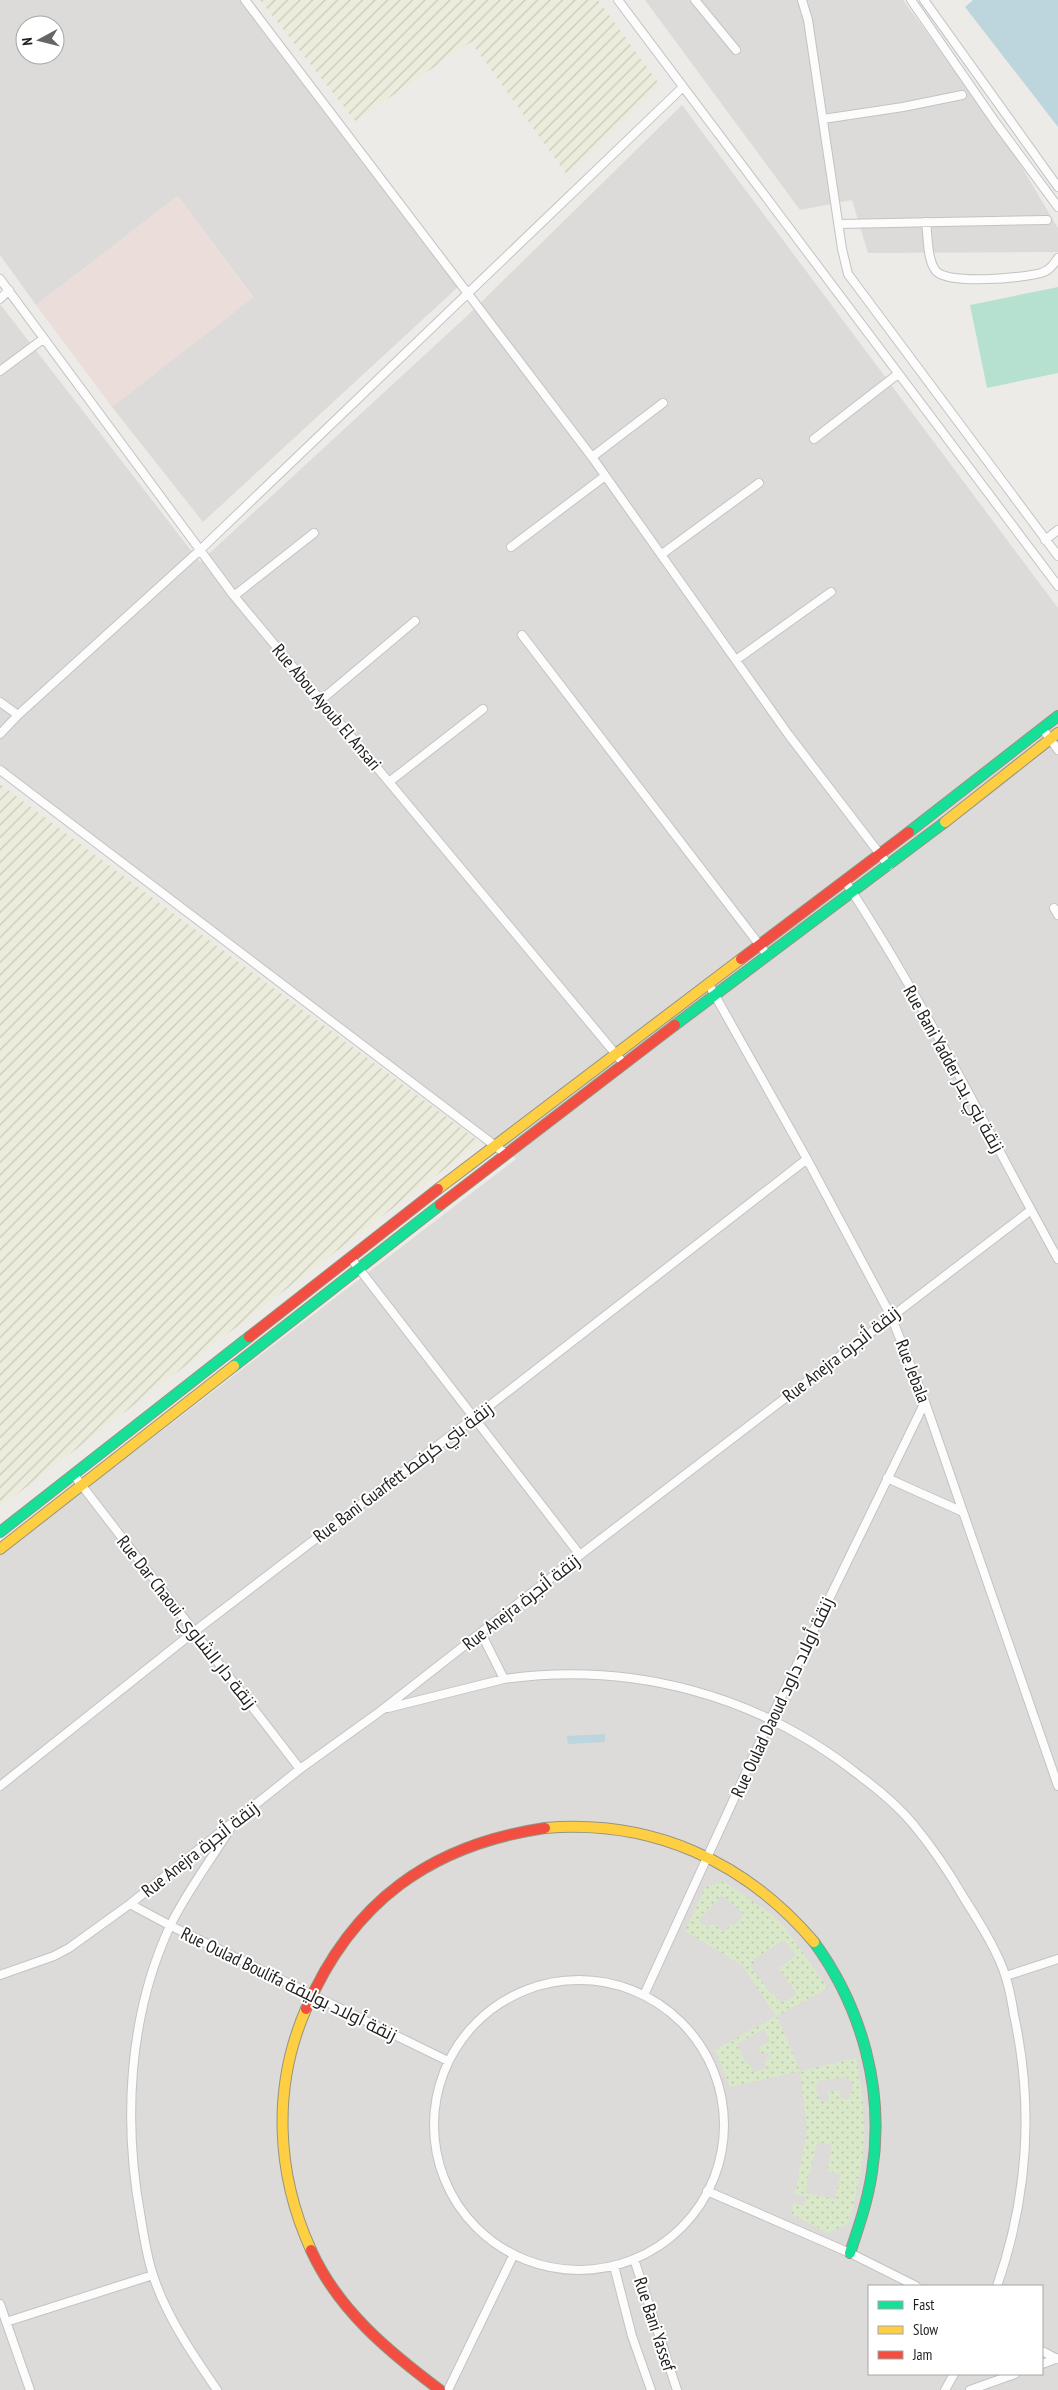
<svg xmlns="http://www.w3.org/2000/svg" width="1058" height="2390" font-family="'PT Sans Narrow',Cairo,sans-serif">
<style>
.residential{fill:#dcdbd9;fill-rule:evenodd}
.commercial{fill:#eaddda}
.farmland{fill:url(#farmland-furrows)}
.garden{fill:url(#garden-dots);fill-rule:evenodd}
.pitch{fill:#b6e1d0}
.water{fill:#bdd6de}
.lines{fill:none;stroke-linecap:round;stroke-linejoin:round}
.street-casing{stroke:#c4c3c2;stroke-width:10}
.fast-casing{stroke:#949581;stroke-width:12}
.slow-casing{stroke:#949581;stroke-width:12}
.jam-casing{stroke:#949581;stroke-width:12}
.street{stroke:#fcfcfc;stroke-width:8}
.fast{stroke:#16e098;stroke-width:10}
.slow{stroke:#ffcf43;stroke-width:10}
.jam{stroke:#f24e42;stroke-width:10}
.labels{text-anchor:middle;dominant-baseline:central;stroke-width:4;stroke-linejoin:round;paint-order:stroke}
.street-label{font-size:18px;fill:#1f1f1f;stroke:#fff}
</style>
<defs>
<pattern id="farmland-furrows" width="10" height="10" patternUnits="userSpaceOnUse" patternTransform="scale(1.25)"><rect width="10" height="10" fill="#ebecdc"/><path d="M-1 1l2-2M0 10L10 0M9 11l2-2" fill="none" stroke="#c9cabc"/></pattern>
<pattern id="garden-dots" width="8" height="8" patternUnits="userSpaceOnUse" patternTransform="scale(1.25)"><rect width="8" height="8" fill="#d9e8c9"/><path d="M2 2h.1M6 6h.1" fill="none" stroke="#bac7ac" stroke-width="1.8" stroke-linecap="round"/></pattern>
</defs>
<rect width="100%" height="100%" fill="#edebe8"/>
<path class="residential" d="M 0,0 L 241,0 L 458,287 L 203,522 L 112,407 L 253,297 L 178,196 L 36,305 L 0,255 ZM 25,25 L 55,25 L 55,55 L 25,55 Z
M 645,0 L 797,0 L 800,4 L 807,0 L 903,0 L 1005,139 L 1058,228 L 1058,252 L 868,253 L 852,200 L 800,210 Z
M 682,105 L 1058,608 L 1058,2390 L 0,2390 L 0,1555 L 516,1159 L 0,767 L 0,304 L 200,562 L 469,314 ZM 869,2286 L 1042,2286 L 1042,2374 L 869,2374 Z"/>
<path class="commercial" d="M 178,196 L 253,298 L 112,407 L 36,305 Z"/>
<path class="farmland" d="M 260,0 L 598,0 L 660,85 L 567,175 L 471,42 L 355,121 Z
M 0,784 L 480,1142 L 0,1507 Z"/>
<path class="garden" d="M 723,1881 L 767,1911 L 784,1926 L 828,1988 L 777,2016 L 800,2071 L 856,2058 C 868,2118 867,2165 848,2224 L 828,2233 L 791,2214 L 793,2203 L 804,2206 L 806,2197 L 795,2194 L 807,2131 L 800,2071 L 730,2087 L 715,2050 L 776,2016 L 742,1965 L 685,1931 L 705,1887 ZM 722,1895 L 744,1914 L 734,1926 L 731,1924 L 724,1932 L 713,1923 L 708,1928 L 699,1920 ZM 784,1940 L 796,1955 L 779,1968 L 797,1994 L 786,2002 L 785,2000 L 781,2003 L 774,1994 L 772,1995 L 750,1966 L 755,1962 L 754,1959 ZM 764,2029 L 770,2041 L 758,2048 L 762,2055 L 767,2052 L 771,2058 L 764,2062 L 767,2068 L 754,2072 L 748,2063 L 746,2064 L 737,2044 ZM 847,2077 L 848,2080 L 852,2080 L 853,2092 L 850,2093 L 850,2098 L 841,2099 L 839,2090 L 828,2092 L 829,2101 L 820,2102 L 815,2085 L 817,2084 L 817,2081 ZM 817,2142 L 832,2145 L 827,2171 L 841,2174 L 835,2199 L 806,2193 L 808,2173 L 810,2173 Z"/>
<path class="pitch" d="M 1058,287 L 1058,373 L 987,388 L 970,305 Z"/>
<path class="water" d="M 973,0 L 1058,0 L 1058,127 L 965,7 Z
M 605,1734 L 605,1742 L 568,1744 L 567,1736 Z"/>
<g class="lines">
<defs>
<path id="street" d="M 245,0 L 592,457 L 788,734 L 889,866
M 618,0 L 1058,586
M 695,0 L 736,50
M 802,0 L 808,20 L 842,249 L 848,274 L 1058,556
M 911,0 L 996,123 L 1058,207
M 924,0 L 1058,187
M 823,119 L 903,107 L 962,95
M 926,222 C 928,236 927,260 936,271 C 949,285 1023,278 1041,273 C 1049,271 1053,265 1058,258
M 839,224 L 1047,220
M 0,279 L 234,596 L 624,1064
M 0,299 L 9,290
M 0,371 L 43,339
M 814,439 L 898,374
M 592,457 L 663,403
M 1045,540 L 1058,530
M 511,547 L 605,476
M 662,554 L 759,483
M 234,596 L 314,533
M 522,635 L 768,956
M 736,660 L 831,592
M 321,700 L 415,621
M 0,702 L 18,715
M 1042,728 L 1058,750
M 0,734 L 18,715 L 199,551 L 683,87
M 0,770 L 506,1154
M 389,782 L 483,709
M 845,881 C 925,1002 988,1133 1058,1259
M 1054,908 L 1058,915
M 708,983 L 807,1159 L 891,1316 L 925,1402 L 1058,1786
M 350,1257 L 580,1555
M 73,1474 L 300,1769
M 887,1478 L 963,1512
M 481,1633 L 504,1679
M 388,1708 L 504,1679 C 632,1661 759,1695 860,1776 C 879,1790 898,1806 913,1824 C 932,1847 949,1872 964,1898 C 978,1920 999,1953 1006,1978 C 1010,1990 1012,2003 1014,2015 C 1034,2107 1028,2197 997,2286
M 0,1786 L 195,1631 L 475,1417 L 807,1159
M 130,1904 L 171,1926 L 448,2061
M 0,1975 L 54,1956 L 69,1948 L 130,1904 L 300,1769 L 382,1710 L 580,1555 L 1031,1210
M 1006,1976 L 1058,1959
M434 2125a145 145 0 1 1 290 0a145 145 0 1 1-290 0Z
M 644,1995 L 771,1718 L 925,1402
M 707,2191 L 850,2253 L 916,2286
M 634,2259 L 677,2390
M 614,2266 L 632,2336 L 651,2390
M 0,2304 L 30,2390
M 6,2322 L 153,2275
M 1042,2351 L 1057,2359
M 1042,2364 L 1058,2358
M 217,2390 C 193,2355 166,2316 153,2275 C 147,2257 144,2238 141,2219 C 123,2122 128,2017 170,1926 C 186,1893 210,1861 230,1829
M 448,2390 L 514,2254
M 945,2390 L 954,2374
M 970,2390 L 1015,2374"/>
<path id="fast" d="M 909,832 L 1058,716
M 675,1025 L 945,822
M 234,1366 L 440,1205
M 0,1532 L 249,1337
M 814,1942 C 862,2008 885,2090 872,2172 C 868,2200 859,2226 850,2253"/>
<path id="slow" d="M 945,822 L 1058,733
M 438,1189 L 741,959
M 0,1549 L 234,1366
M 545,1828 C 652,1819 745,1861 814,1942
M 306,2009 C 272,2087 276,2173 311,2250"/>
<path id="jam" d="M 741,959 L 909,832
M 440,1205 L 675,1025
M 249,1337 L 438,1189
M 306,2009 C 352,1902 430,1845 545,1828
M 311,2250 C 338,2310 389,2352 440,2390"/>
</defs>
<use href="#street" class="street-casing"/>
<use href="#fast" class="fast-casing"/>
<use href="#slow" class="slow-casing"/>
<use href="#jam" class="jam-casing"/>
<use href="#street" class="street"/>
<use href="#fast" class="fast"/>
<use href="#slow" class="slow"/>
<use href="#jam" class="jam"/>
</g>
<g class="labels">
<g class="street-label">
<text transform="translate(327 707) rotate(50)">Rue Abou Ayoub El Ansari</text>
<text transform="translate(954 1069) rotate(61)">Rue Bani Yadder زنقة بني يدر</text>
<text transform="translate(841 1354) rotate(-38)">Rue Anejra زنقة أنجرة</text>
<text transform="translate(913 1371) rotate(69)">Rue Jebala</text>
<text transform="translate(403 1472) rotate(-37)">Rue Bani Guarfett زنقة بني كرفط</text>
<text transform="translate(521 1602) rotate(-38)">Rue Anejra زنقة أنجرة</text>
<text transform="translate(187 1622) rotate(52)">Rue Dar Chaoui زنقة دار الشاوي</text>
<text transform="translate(782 1697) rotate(-65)">Rue Oulad Daoud زنقة أولاد داود</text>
<text transform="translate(200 1849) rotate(-38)">Rue Anejra زنقة أنجرة</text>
<text transform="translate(289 1984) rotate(26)">Rue Oulad Boulifa زنقة أولاد بوليفة</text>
<text transform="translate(655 2324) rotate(72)">Rue Bani Yassef</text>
</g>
</g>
<rect x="868" y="2285" width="175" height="90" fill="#ffffff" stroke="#a5a5a5"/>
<rect x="878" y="2301" width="25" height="8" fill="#16e098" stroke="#a5a5a5"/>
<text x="913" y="2310" font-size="15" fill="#1f1f1f">Fast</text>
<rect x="878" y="2326" width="25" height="8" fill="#ffcf43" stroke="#a5a5a5"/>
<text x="913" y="2335" font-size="15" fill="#1f1f1f">Slow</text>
<rect x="878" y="2351" width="25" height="8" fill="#f24e42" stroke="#a5a5a5"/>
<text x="913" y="2360" font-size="15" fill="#1f1f1f">Jam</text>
<g transform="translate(40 40) rotate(263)"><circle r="24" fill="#ffffff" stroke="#a5a5a5"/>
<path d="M0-4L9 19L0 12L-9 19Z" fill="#676665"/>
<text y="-8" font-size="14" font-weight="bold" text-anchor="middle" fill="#1f1f1f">N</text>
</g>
</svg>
